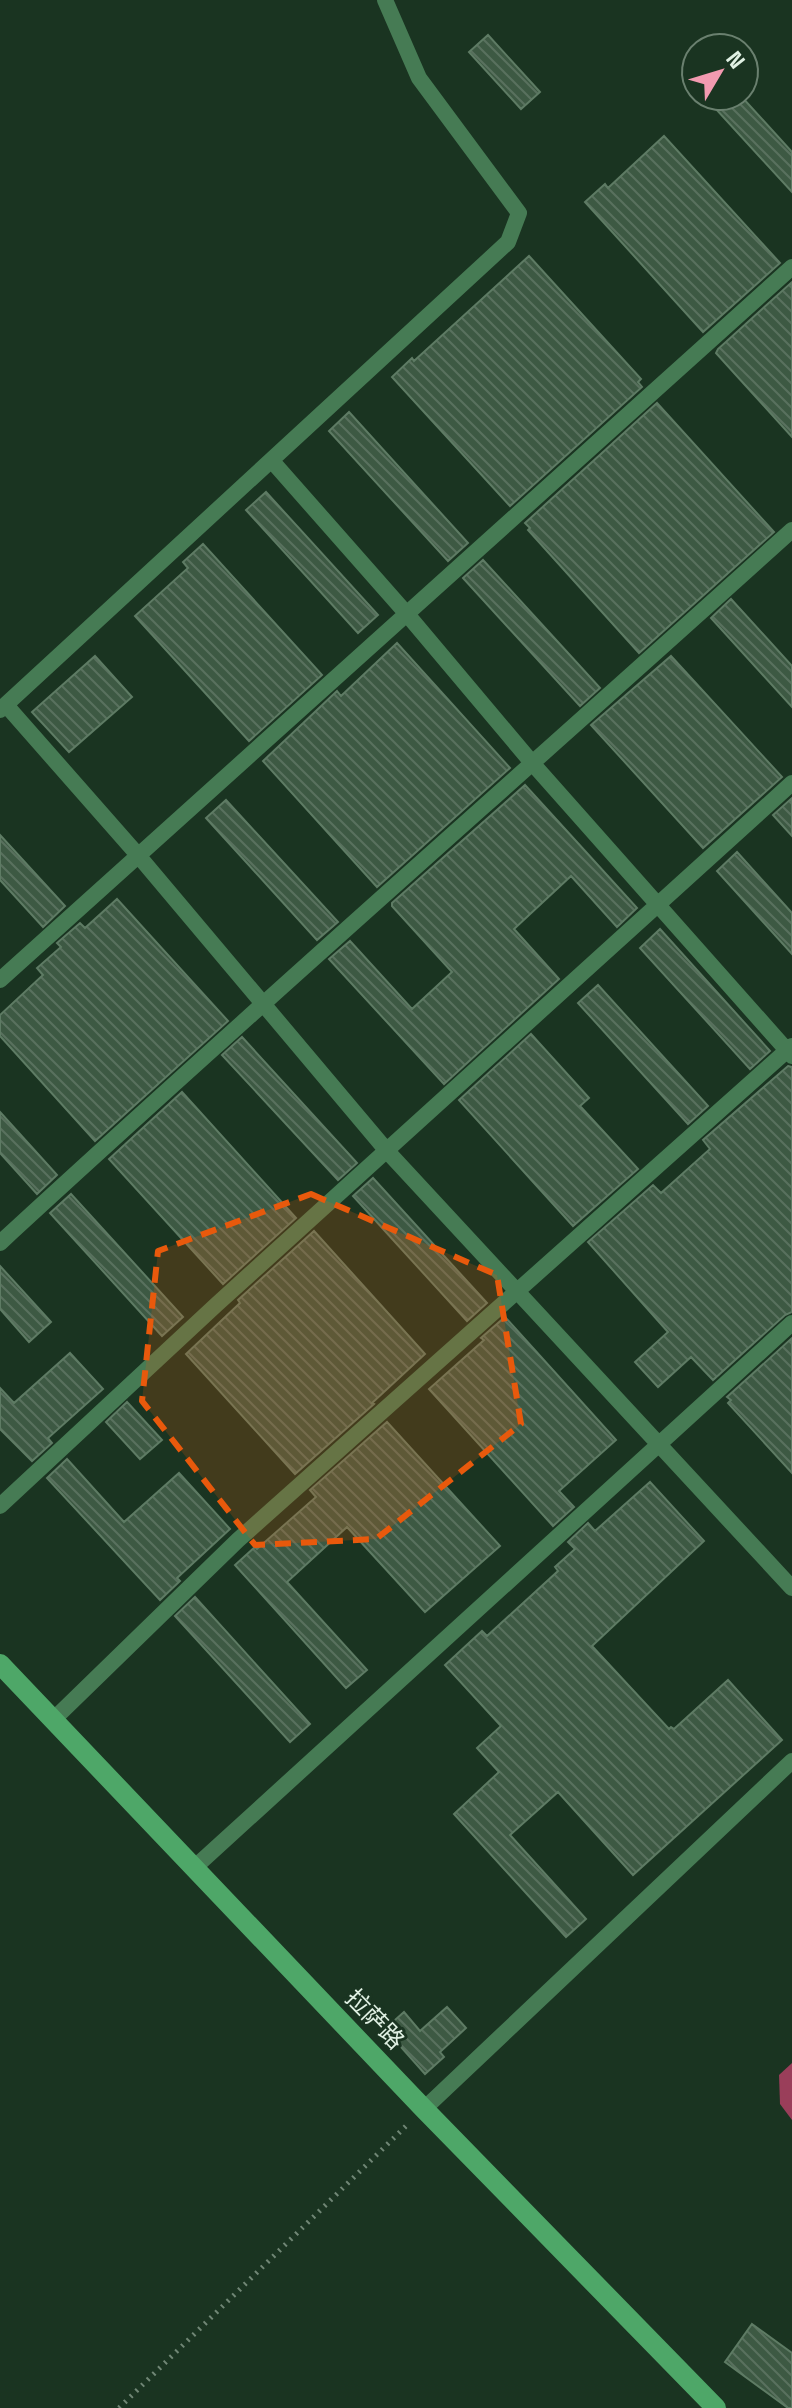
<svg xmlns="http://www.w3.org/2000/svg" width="792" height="2408" font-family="'Space Grotesk','Noto Sans SC',sans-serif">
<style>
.water{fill:#9a3e5a}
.building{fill:url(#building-back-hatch);stroke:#5e7b64;stroke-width:2}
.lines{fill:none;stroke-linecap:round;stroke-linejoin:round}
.path{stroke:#708675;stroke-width:5;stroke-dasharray:2 6;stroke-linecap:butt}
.lane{stroke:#467b54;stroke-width:16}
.secondary{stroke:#4ea768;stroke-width:20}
.marked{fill:#e8590c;fill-opacity:0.2;stroke:#e8590c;stroke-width:6;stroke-dasharray:16 10;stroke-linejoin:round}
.labels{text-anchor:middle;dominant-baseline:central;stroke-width:6;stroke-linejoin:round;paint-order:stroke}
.street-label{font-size:24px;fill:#e1f1e4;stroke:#1a3421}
</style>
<defs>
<pattern id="building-back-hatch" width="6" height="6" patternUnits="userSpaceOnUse" patternTransform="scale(2)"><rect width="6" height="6" fill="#3d5943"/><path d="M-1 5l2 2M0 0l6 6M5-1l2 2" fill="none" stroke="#59715e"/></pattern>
</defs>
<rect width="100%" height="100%" fill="#1a3421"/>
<path class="water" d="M 792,2063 L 792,2120 L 780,2104 L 779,2075 Z"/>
<path class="building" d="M 488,35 L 540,92 L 521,109 L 469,52 Z
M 704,96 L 741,96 L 792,152 L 792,192 Z
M 664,136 L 780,263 L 703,332 L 585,202 L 605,184 L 608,188 Z
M 529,256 L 641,379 L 638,382 L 642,387 L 510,506 L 392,377 L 412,358 L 414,361 Z
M 792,282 L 792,437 L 716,353 L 718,349 Z
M 657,403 L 774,532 L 639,653 L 528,530 L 530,528 L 525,523 Z
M 349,412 L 468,543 L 448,561 L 329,431 Z
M 266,492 L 378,615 L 358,633 L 246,510 Z
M 203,544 L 322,675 L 249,741 L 135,616 L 188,568 L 183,562 Z
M 483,560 L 600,688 L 580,706 L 463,578 Z
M 731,599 L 792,666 L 792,707 L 711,618 Z
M 397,643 L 510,768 L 377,887 L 263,761 L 337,691 L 341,696 Z
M 95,656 L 132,697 L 69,752 L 32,712 Z
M 671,656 L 782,777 L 703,848 L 591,725 Z
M 525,785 L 637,908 L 617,927 L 571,876 L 514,929 L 559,979 L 444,1084 L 329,959 L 350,941 L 412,1009 L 452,972 L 392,906 L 392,903 Z
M 792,798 L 792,836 L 773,815 Z
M 226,800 L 338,922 L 317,940 L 206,818 Z
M 0,835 L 65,906 L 43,927 L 0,880 Z
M 737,852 L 792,913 L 792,954 L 717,871 Z
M 117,899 L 228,1021 L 95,1141 L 0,1036 L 0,1015 L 43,975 L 37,968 L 61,947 L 57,943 L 80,923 L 85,928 Z
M 660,929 L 770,1051 L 750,1069 L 640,948 Z
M 598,985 L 708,1106 L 688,1124 L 578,1003 Z
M 531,1034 L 589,1098 L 580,1106 L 638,1169 L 573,1226 L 459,1100 Z
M 242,1037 L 357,1163 L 338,1180 L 222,1055 Z
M 788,1066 L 792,1067 L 792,1312 L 785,1315 L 713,1380 L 691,1357 L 658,1387 L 635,1362 L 668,1332 L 588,1242 L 653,1185 L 661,1193 L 710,1149 L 703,1140 Z
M 182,1092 L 296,1218 L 223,1284 L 109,1159 Z
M 0,1112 L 57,1175 L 37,1194 L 0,1153 Z
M 373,1178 L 487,1303 L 467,1321 L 353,1196 Z
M 71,1194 L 183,1317 L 162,1336 L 50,1213 Z
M 314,1231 L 425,1354 L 372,1403 L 374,1404 L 295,1474 L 186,1354 L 240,1303 L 238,1300 Z
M 0,1266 L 51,1322 L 29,1342 L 0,1309 Z
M 505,1317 L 616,1440 L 559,1491 L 574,1507 L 553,1526 L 429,1389 L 484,1340 L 481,1338 Z
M 792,1338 L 792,1473 L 728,1403 L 731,1400 L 727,1397 Z
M 70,1353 L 103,1389 L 48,1438 L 52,1443 L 32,1461 L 0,1429 L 0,1388 L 14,1403 Z
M 127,1402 L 162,1440 L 140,1459 L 106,1422 Z
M 387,1422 L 500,1546 L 425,1612 L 347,1527 L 287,1582 L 367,1670 L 346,1688 L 235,1565 L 255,1547 L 257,1549 L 316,1497 L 310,1490 Z
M 67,1459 L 124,1522 L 179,1473 L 230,1529 L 177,1578 L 180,1581 L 160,1600 L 47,1478 Z
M 650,1482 L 704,1541 L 592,1646 L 669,1729 L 671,1727 L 674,1729 L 728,1680 L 782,1740 L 633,1875 L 558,1792 L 510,1835 L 586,1919 L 566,1937 L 454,1814 L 499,1772 L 477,1748 L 501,1726 L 445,1665 L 482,1631 L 487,1636 L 558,1571 L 555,1567 L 575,1549 L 568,1542 L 588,1523 L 595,1531 Z
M 195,1597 L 310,1724 L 290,1742 L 175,1616 Z
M 447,2007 L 466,2028 L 440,2052 L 444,2057 L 425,2074 L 385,2029 L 404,2012 L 420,2031 Z
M 752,2324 L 792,2353 L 792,2408 L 788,2408 L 725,2362 Z"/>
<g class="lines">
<path class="path" d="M 119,2408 L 406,2126"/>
<path class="lane" d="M 272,461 L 406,613 L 533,764 L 792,1056
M 6,705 L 137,854 L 387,1151 L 792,1588
M 0,710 L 508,242 L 519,213 L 419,78 L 385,0
M 0,980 L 792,267
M 0,1243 C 261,1002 529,768 792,530
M 0,1506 L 216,1305 L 792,783
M 53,1720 L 238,1540 L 792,1046
M 194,1868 L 792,1323
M 424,2109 L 792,1761"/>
<path class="secondary" d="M 0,1664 L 424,2109 L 716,2408"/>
</g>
<path class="marked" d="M 311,1194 L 497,1275 L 521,1424 L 376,1539 L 255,1545 L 142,1401 L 158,1251 Z"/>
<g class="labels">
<g class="street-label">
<text transform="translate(375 2019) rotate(46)">拉萨路</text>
</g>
</g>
<g transform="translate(720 72) rotate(52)"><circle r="38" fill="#1a3421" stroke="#6a806f" stroke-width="2"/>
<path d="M0-6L14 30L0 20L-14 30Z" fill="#f29ab0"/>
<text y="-12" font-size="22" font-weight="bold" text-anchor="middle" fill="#e1f1e4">N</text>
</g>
</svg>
